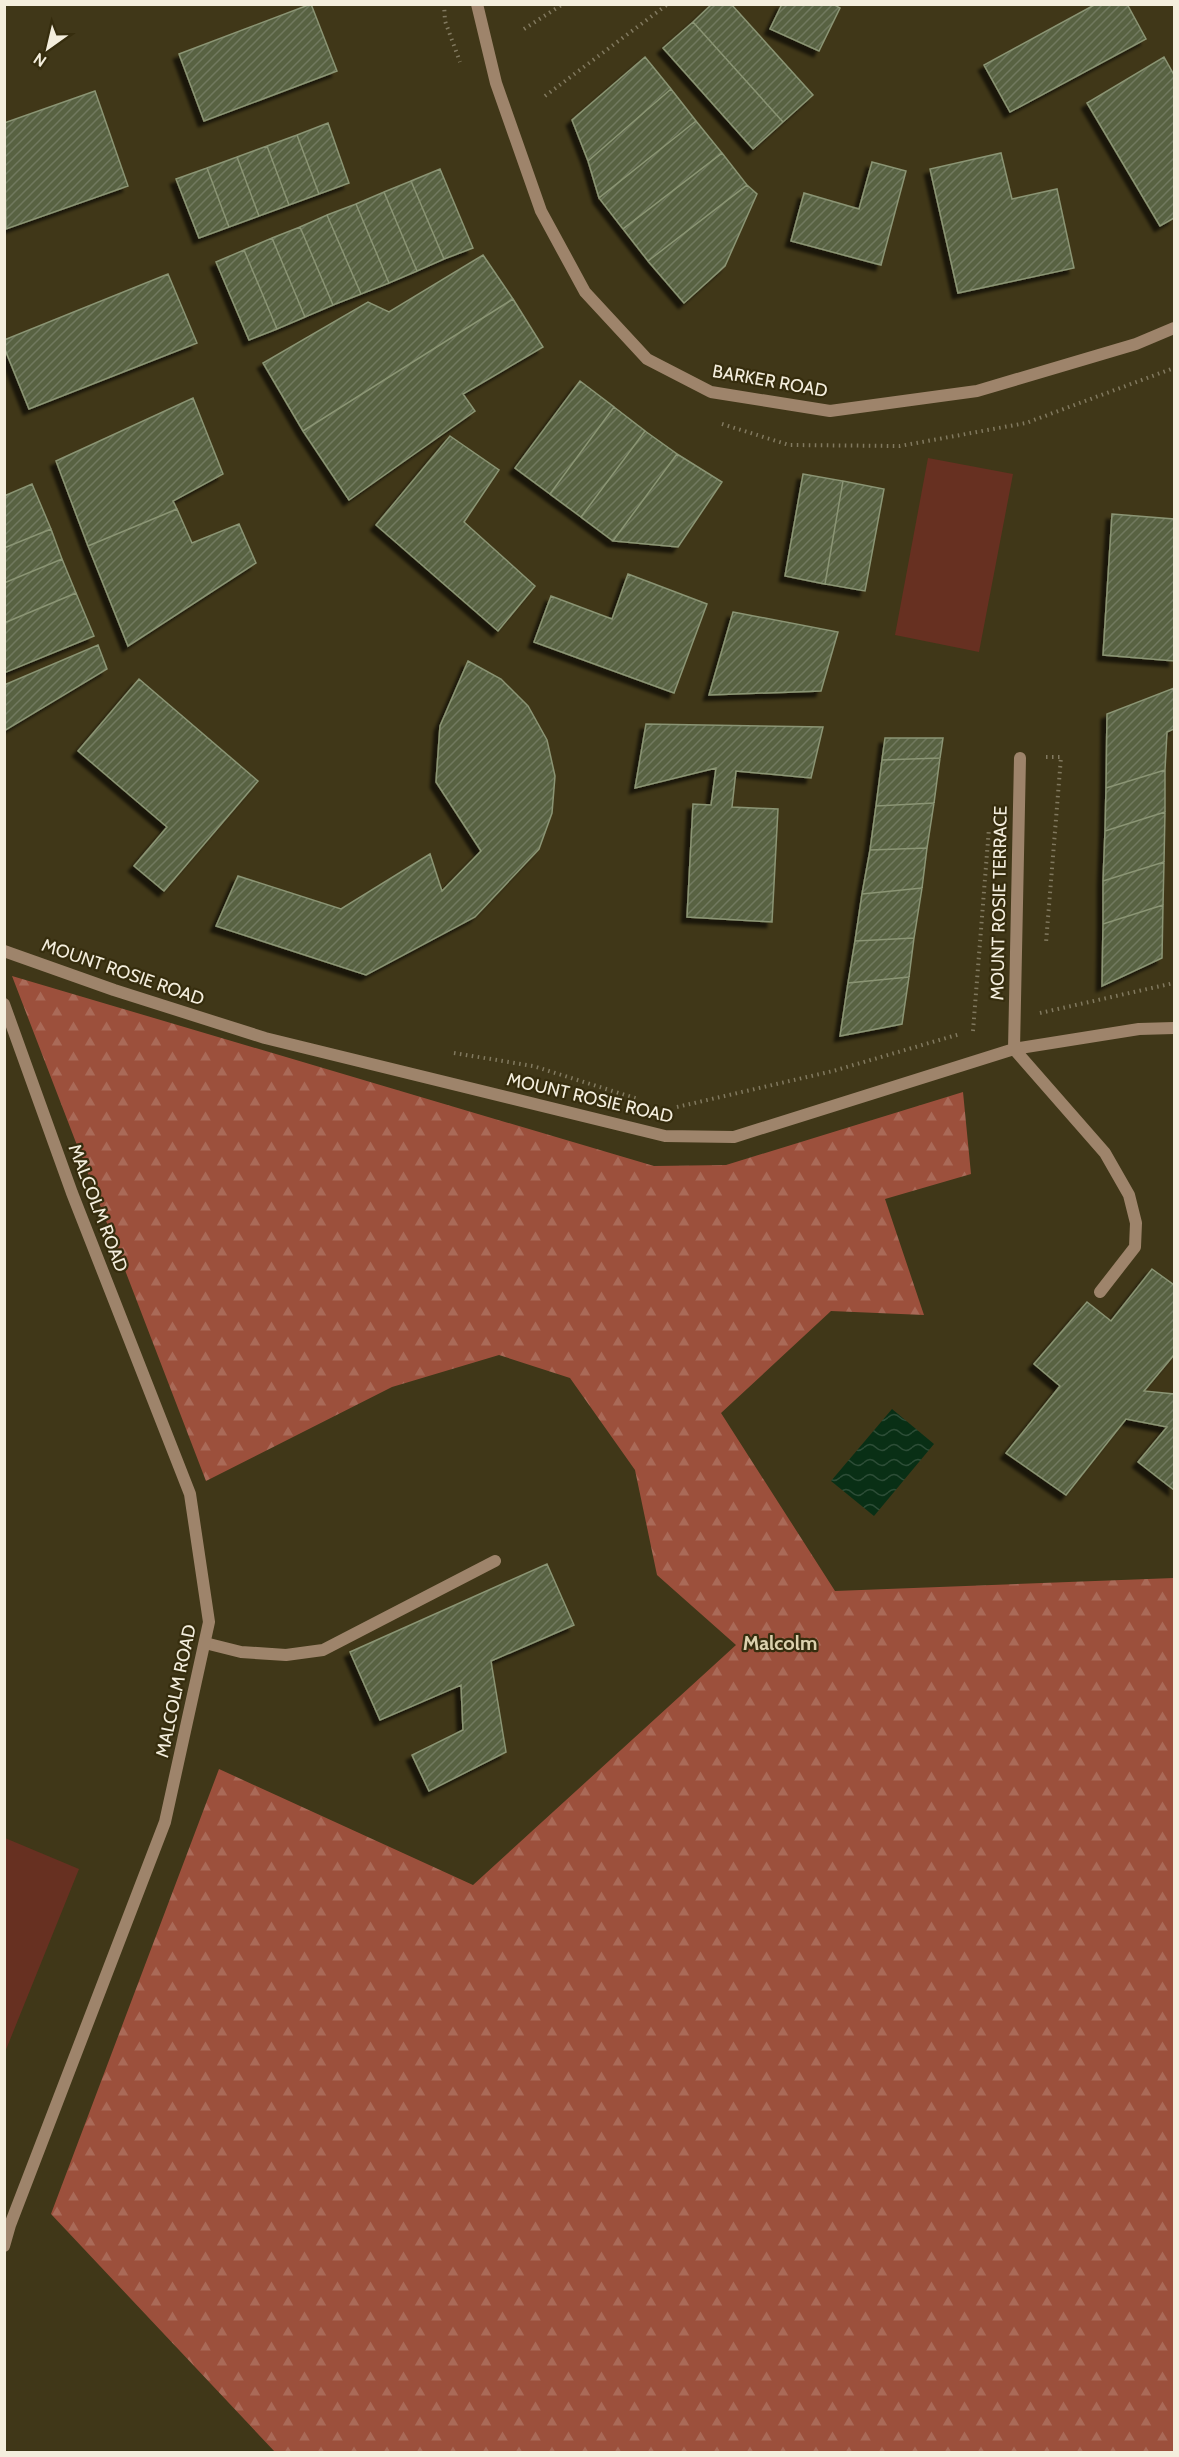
<svg xmlns="http://www.w3.org/2000/svg" width="1179" height="2457" font-family="Cabin,sans-serif">
<style>
.forest{fill:url(#forest-firs)}
.pitch{fill:#673021}
.water{fill:url(#water-waves)}
.building{fill:url(#building-hatch);stroke:#8b9574;stroke-width:1.5;filter:url(#shadow)}
.lines{fill:none;stroke-linecap:round;stroke-linejoin:round}
.path{stroke:#81795f;stroke-width:4;stroke-dasharray:1.5 4.5;stroke-linecap:butt}
.service{stroke:#9e846b;stroke-width:12}
.minor{stroke:#9e846b;stroke-width:12}
.labels{text-anchor:middle;dominant-baseline:central;stroke-width:4.5;stroke-linejoin:round;paint-order:stroke}
.street-label{font-size:18px;fill:#f4eedd;stroke:#362d0e}
.neighbourhood-label{font-size:20px;font-weight:bold;fill:#dcd1ae;stroke:#362d0e}
</style>
<defs>
<pattern id="forest-firs" width="22" height="20" patternUnits="userSpaceOnUse" patternTransform="scale(1.5)"><rect width="22" height="20" fill="#9c503c"/><path d="M5 1l3.5 6h-7zM16 11l3.5 6h-7z" fill="#aa6a58"/></pattern>
<pattern id="water-waves" width="16" height="10" patternUnits="userSpaceOnUse" patternTransform="scale(1.5)"><rect width="16" height="10" fill="#092f15"/><path d="M0 5q4-4 8 0t8 0" fill="none" stroke="#2d4d37"/></pattern>
<pattern id="building-hatch" width="6" height="6" patternUnits="userSpaceOnUse" patternTransform="scale(1.5)"><rect width="6" height="6" fill="#586243"/><path d="M-1 1l2-2M0 6l6-6M5 7l2-2" fill="none" stroke="#71795e"/></pattern>
<filter id="shadow"><feDropShadow dx="-5.5" dy="5.5" stdDeviation="1.5" flood-color="#0009"/></filter>
</defs>
<rect width="100%" height="100%" fill="#403718"/>
<path class="forest" d="M 12,976 L 654,1166 L 726,1165 L 963,1092 L 971,1174 L 885,1199 L 924,1315 L 831,1311 L 721,1413 L 835,1591 L 1174,1578 L 1174,2452 L 275,2452 L 51,2214 L 219,1769 L 473,1885 L 736,1645 L 657,1575 L 635,1470 L 570,1378 L 499,1355 L 392,1387 L 206,1481 Z"/>
<path class="pitch" d="M 928,458 L 1013,474 L 979,652 L 895,635 Z
M 5,1838 L 79,1869 L 5,2052 Z"/>
<path class="water" d="M 892,1409 L 934,1444 L 874,1516 L 831,1481 Z"/>
<path class="building" d="M 311,4 L 337,71 L 204,121 L 179,54 Z
M 712,4 L 731,4 L 813,95 L 783,122 L 693,22 Z
M 782,4 L 833,4 L 840,8 L 819,51 L 770,29 Z
M 1096,4 L 1127,4 L 1146,39 L 1010,112 L 984,65 Z
M 693,22 L 783,122 L 753,149 L 663,48 Z
M 645,57 L 671,89 L 588,161 L 572,120 Z
M 1164,57 L 1174,75 L 1174,218 L 1160,226 L 1087,103 Z
M 671,89 L 696,121 L 599,198 L 588,161 Z
M 95,91 L 128,186 L 6,229 L 4,123 Z
M 696,121 L 722,153 L 623,229 L 599,198 Z
M 328,123 L 349,183 L 319,194 L 297,135 Z
M 297,135 L 319,194 L 289,205 L 267,146 Z
M 267,146 L 289,205 L 259,216 L 237,157 Z
M 722,153 L 747,185 L 648,261 L 623,229 Z
M 1001,153 L 1012,199 L 1057,189 L 1074,268 L 958,293 L 930,169 Z
M 237,157 L 259,216 L 229,227 L 207,168 Z
M 872,162 L 906,171 L 881,265 L 791,241 L 804,193 L 859,209 Z
M 207,168 L 229,227 L 199,238 L 176,179 Z
M 440,169 L 473,248 L 444,259 L 411,181 Z
M 411,181 L 444,259 L 417,271 L 384,192 Z
M 747,185 L 757,194 L 725,266 L 684,303 L 648,261 Z
M 384,192 L 417,271 L 389,283 L 356,204 Z
M 356,204 L 389,283 L 361,294 L 327,215 Z
M 327,215 L 361,294 L 333,305 L 300,227 Z
M 300,227 L 333,305 L 305,317 L 272,238 Z
M 272,238 L 305,317 L 277,329 L 244,250 Z
M 244,250 L 277,329 L 249,340 L 216,262 Z
M 483,255 L 513,299 L 303,431 L 263,363 L 368,302 L 389,312 Z
M 168,274 L 197,343 L 29,409 L 4,347 L 4,340 Z
M 513,299 L 543,347 L 463,394 L 475,411 L 349,500 L 303,431 Z
M 580,381 L 614,407 L 550,494 L 515,468 Z
M 193,398 L 223,474 L 173,501 L 177,509 L 88,546 L 56,461 Z
M 614,407 L 645,431 L 581,517 L 550,494 Z
M 645,431 L 677,454 L 613,541 L 581,517 Z
M 450,436 L 499,470 L 464,522 L 535,586 L 498,631 L 376,525 Z
M 677,454 L 722,482 L 678,547 L 613,541 Z
M 803,474 L 843,481 L 825,584 L 785,576 Z
M 843,481 L 884,489 L 865,591 L 825,584 Z
M 32,484 L 51,529 L 4,548 L 4,496 Z
M 177,509 L 192,543 L 239,524 L 256,563 L 128,646 L 88,546 Z
M 1112,514 L 1174,519 L 1174,661 L 1103,655 Z
M 51,529 L 62,559 L 4,583 L 4,548 Z
M 62,559 L 76,593 L 4,623 L 4,583 Z
M 628,574 L 707,604 L 674,693 L 534,642 L 551,596 L 612,619 Z
M 76,593 L 94,636 L 4,673 L 4,623 Z
M 733,612 L 838,632 L 821,691 L 709,695 Z
M 98,645 L 107,669 L 4,731 L 4,685 Z
M 468,661 L 501,679 L 528,706 L 547,740 L 555,776 L 552,813 L 539,849 L 475,917 L 366,975 L 216,926 L 238,876 L 341,909 L 430,854 L 442,891 L 481,851 L 436,782 L 440,726 Z
M 139,679 L 258,781 L 164,891 L 134,866 L 167,827 L 78,751 Z
M 1174,688 L 1174,729 L 1167,732 L 1165,770 L 1106,788 L 1107,714 Z
M 646,724 L 823,727 L 811,778 L 736,771 L 732,807 L 778,809 L 772,922 L 687,917 L 693,804 L 711,805 L 716,768 L 635,788 Z
M 885,738 L 943,738 L 940,758 L 882,760 Z
M 940,758 L 934,803 L 876,806 L 882,760 Z
M 1165,770 L 1165,812 L 1105,831 L 1106,788 Z
M 934,803 L 927,848 L 870,850 L 876,806 Z
M 1165,812 L 1164,862 L 1103,881 L 1105,831 Z
M 927,848 L 922,888 L 862,894 L 870,850 Z
M 1164,862 L 1163,905 L 1103,924 L 1103,881 Z
M 922,888 L 914,938 L 855,941 L 862,894 Z
M 1163,905 L 1162,958 L 1102,986 L 1103,924 Z
M 914,938 L 909,977 L 848,983 L 855,941 Z
M 909,977 L 902,1024 L 840,1036 L 848,983 Z
M 1152,1269 L 1174,1285 L 1174,1355 L 1144,1391 L 1174,1394 L 1174,1490 L 1138,1462 L 1167,1427 L 1126,1419 L 1066,1495 L 1006,1453 L 1060,1386 L 1034,1364 L 1087,1302 L 1111,1321 Z
M 547,1564 L 574,1625 L 491,1661 L 506,1752 L 429,1791 L 412,1755 L 463,1730 L 461,1685 L 380,1720 L 350,1652 Z"/>
<g class="lines">
<path class="path" d="M 444,4 L 445,21 L 460,62
M 524,29 L 563,4
M 545,96 L 668,4
M 722,424 L 789,445 L 900,446 L 1026,423 L 1174,368
M 1046,757 L 1061,757 L 1046,943
M 1040,1013 L 1174,983
M 973,1031 L 989,828
M 454,1053 L 533,1066 L 638,1099
M 677,1107 L 833,1071 L 960,1034"/>
<path class="service" d="M 205,1643 L 241,1652 L 286,1655 L 323,1650 L 495,1561"/>
<path class="minor" d="M 477,4 L 496,83 L 541,211 L 585,292 L 647,359 L 711,392 L 830,411 L 977,391 L 1136,344 L 1174,328
M 4,951 L 114,990 L 265,1038 L 665,1136 L 734,1137 L 1014,1049 L 1139,1029 L 1174,1028
M 4,1004 L 72,1193 L 190,1494 L 209,1622 L 165,1822 L 10,2225 L 4,2246
M 1014,1049 L 1105,1153 L 1129,1195 L 1136,1223 L 1135,1247 L 1100,1292
M 1014,1049 L 1020,758"/>
</g>
<g class="labels">
<g class="street-label">
<text transform="translate(770 381) rotate(10)">BARKER ROAD</text>
<text transform="translate(999 903) rotate(-89)">MOUNT ROSIE TERRACE</text>
<text transform="translate(123 972) rotate(19)">MOUNT ROSIE ROAD</text>
<text transform="translate(590 1098) rotate(13)">MOUNT ROSIE ROAD</text>
<text transform="translate(98 1208) rotate(69)">MALCOLM ROAD</text>
<text transform="translate(176 1691) rotate(-78)">MALCOLM ROAD</text>
</g>
<g class="neighbourhood-label">
<text x="780" y="1643">Malcolm</text>
</g>
</g>
<rect width="1179" height="2457" fill="none" stroke="#f4eedd" stroke-width="12"/>
<g transform="translate(48 48) rotate(214)" stroke="#362d0e" stroke-width="4.5" paint-order="stroke">
<path d="M0-4.5L10 22L0 15L-10 22Z" fill="#f4eedd"/>
<text y="-9" font-size="16" font-weight="bold" text-anchor="middle" fill="#f4eedd">N</text>
</g>
</svg>
